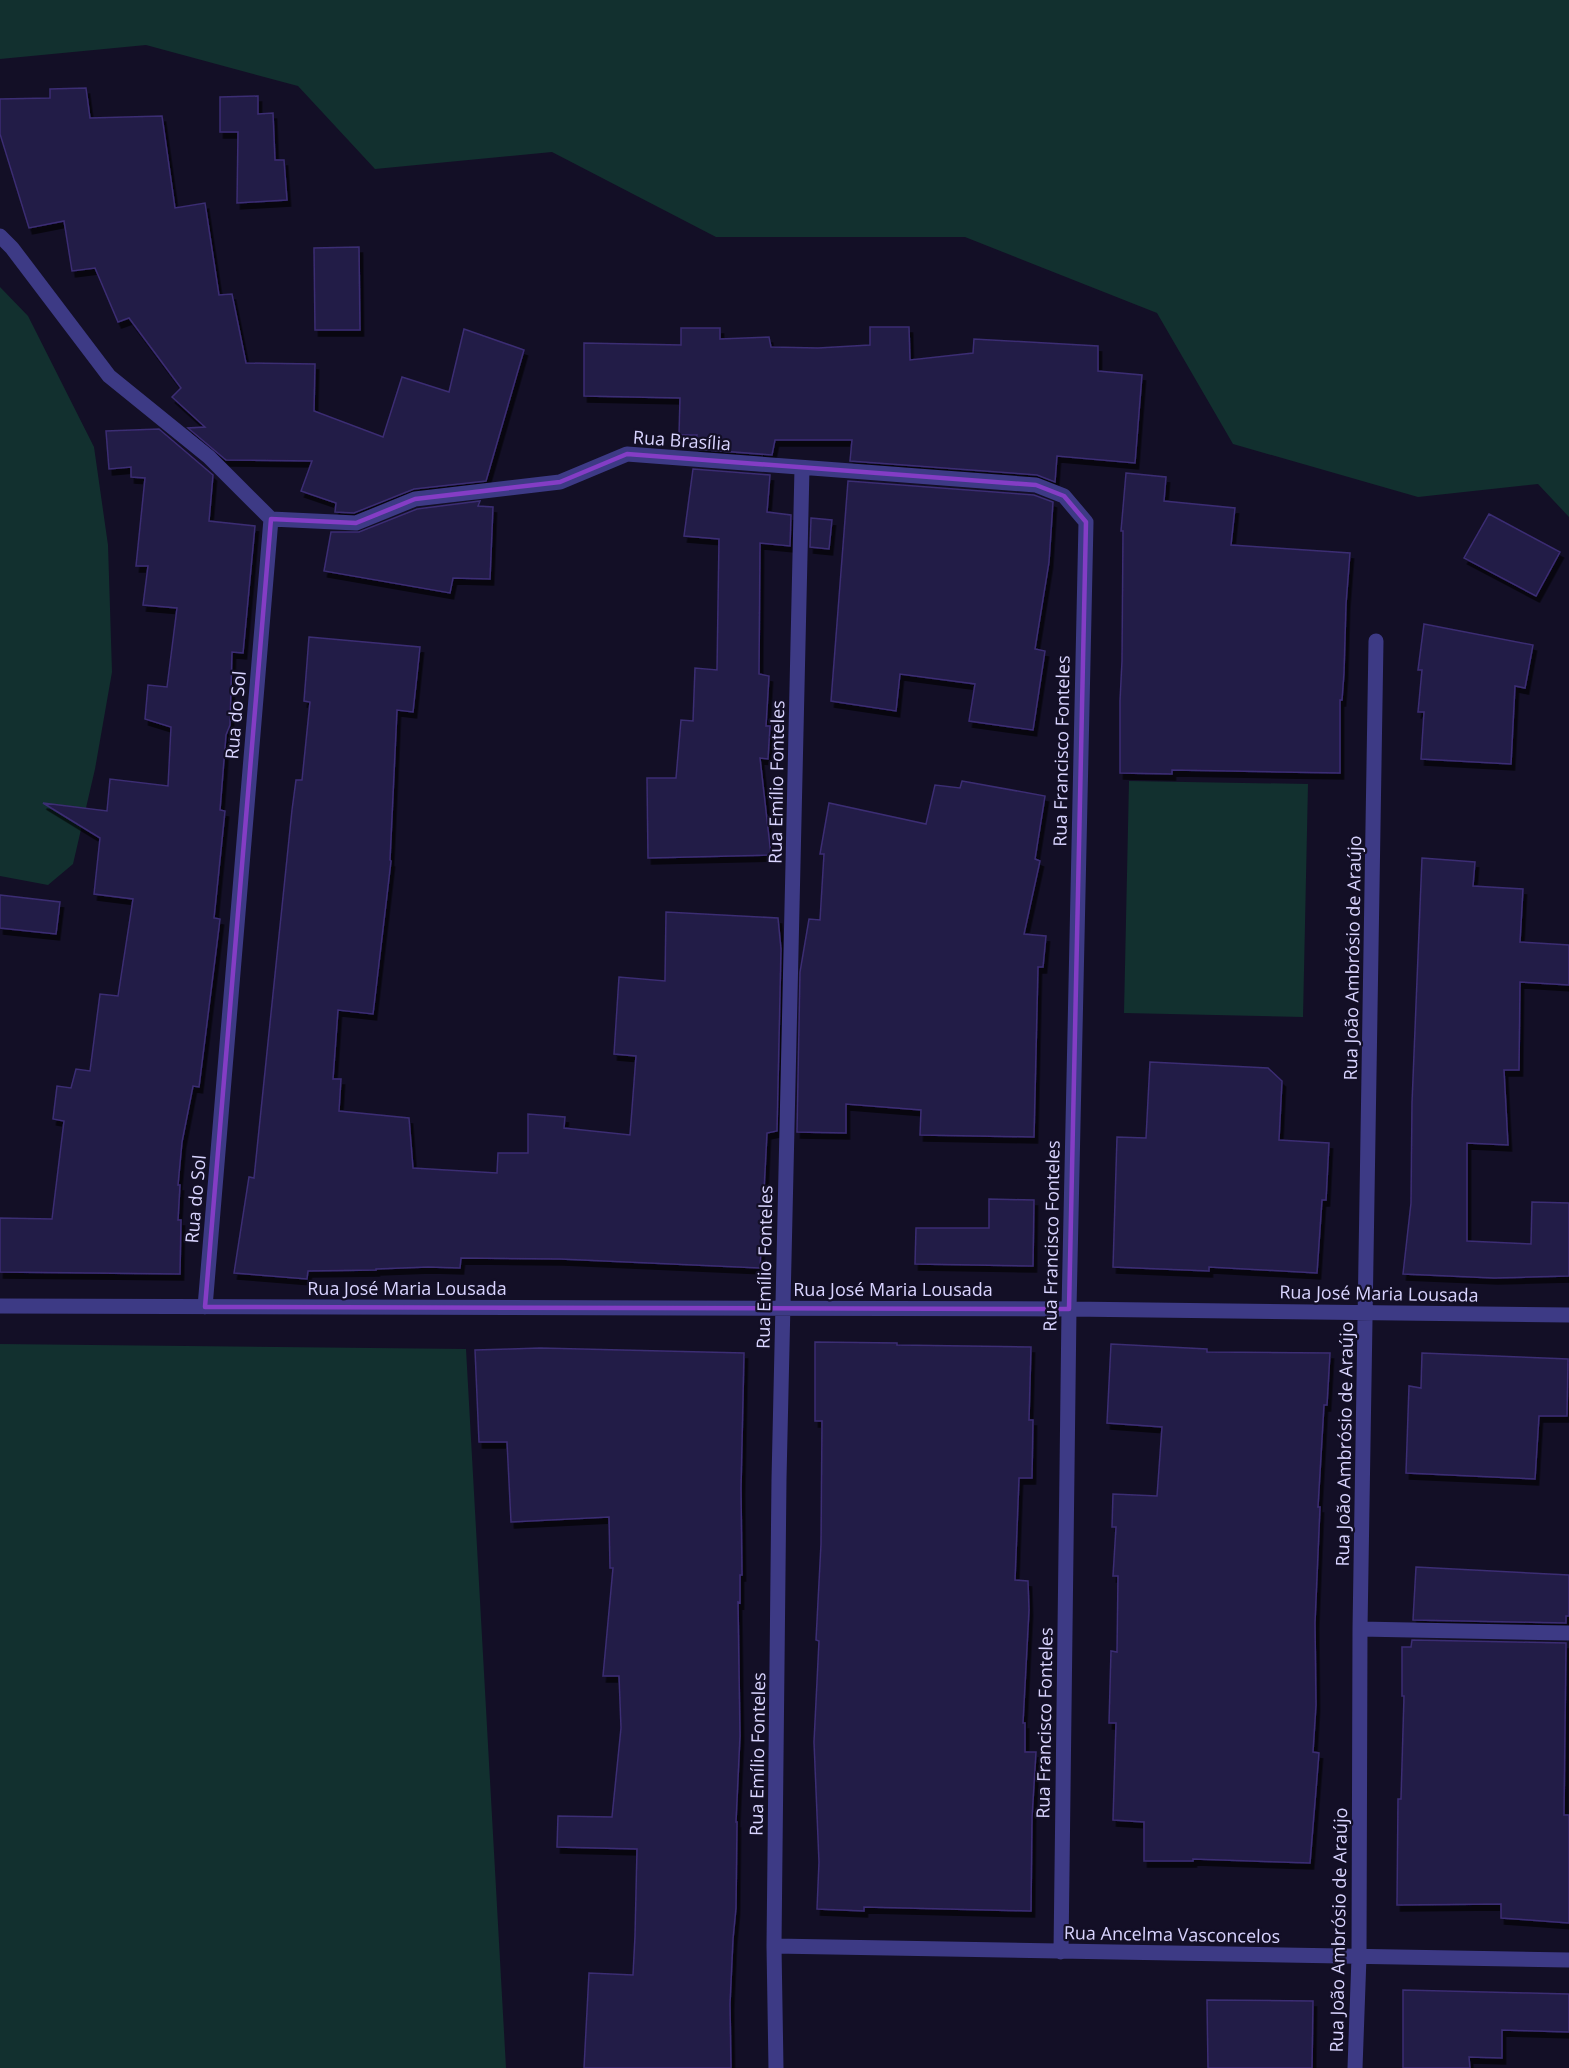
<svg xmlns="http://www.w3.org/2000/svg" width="1569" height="2068" font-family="'Open Sans',sans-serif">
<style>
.green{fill:#12302f}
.building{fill:#241b47;stroke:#3b2d73;stroke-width:1.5;filter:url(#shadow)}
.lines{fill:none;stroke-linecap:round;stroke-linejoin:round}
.minor{stroke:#3d3a85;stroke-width:15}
.marked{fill:none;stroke:#843dc5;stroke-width:4.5;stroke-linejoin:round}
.labels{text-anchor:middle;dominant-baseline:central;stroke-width:4.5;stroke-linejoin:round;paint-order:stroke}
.street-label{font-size:18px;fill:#d9d4ff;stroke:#130f26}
</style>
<defs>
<filter id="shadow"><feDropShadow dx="3.5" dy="6" stdDeviation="0" flood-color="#0009"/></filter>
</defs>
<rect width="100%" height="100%" fill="#130f26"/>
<path class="green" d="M 0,0 L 1569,0 L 1569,517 L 1538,484 L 1418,497 L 1233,444 L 1157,313 L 965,237 L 716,237 L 552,152 L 375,169 L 298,86 L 146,45 L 0,59 Z
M 0,287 L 28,316 L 94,447 L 108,545 L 112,672 L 95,769 L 73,864 L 48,885 L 0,876 Z
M 1129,781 L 1308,784 L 1303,1017 L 1124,1013 Z
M 0,1344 L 466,1349 L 506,2068 L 0,2068 Z"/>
<path class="building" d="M 86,88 L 90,118 L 162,116 L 175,208 L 205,203 L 219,295 L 232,294 L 246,363 L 315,364 L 314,411 L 383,437 L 402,377 L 449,392 L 464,329 L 524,350 L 486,481 L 414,489 L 354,513 L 335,512 L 336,503 L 301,491 L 312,461 L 226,460 L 188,428 L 205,427 L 172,397 L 181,388 L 129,318 L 118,322 L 95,268 L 72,271 L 64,221 L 29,228 L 0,134 L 0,99 L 50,98 L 50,89 Z
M 258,96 L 258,114 L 273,113 L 275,160 L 284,160 L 287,200 L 237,203 L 238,132 L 220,132 L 220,97 Z
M 359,247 L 360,330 L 315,330 L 314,248 Z
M 870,327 L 909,327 L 910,360 L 973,353 L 974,339 L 1098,346 L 1098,371 L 1142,375 L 1135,463 L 1057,456 L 1055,482 L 1037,475 L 850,461 L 852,440 L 775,440 L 772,455 L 695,449 L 697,435 L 679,435 L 680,398 L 584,396 L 584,343 L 681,345 L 681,328 L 720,328 L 720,339 L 769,337 L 771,347 L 818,348 L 870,345 Z
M 159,429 L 213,475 L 209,521 L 255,526 L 243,653 L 232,652 L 230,725 L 226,735 L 220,810 L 225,811 L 214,918 L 220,919 L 199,1087 L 193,1086 L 182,1142 L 178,1185 L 180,1185 L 178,1220 L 181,1220 L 180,1274 L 0,1272 L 0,1218 L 52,1219 L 64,1121 L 53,1119 L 57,1086 L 71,1088 L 76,1069 L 90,1071 L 100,994 L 118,996 L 133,899 L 94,894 L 100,838 L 43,803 L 107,811 L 110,779 L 168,786 L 171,727 L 145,719 L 148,685 L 167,687 L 177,608 L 143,605 L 148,566 L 136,566 L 145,478 L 131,477 L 131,467 L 109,469 L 106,431 Z
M 693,469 L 770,475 L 767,512 L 791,515 L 790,546 L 760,543 L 759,674 L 769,676 L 766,726 L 770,726 L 768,759 L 760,758 L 771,855 L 648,858 L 647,778 L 676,778 L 681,720 L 693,721 L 695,668 L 717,670 L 719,539 L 684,536 Z
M 1126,473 L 1166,477 L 1164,501 L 1235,508 L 1231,545 L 1350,553 L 1346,604 L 1344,673 L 1342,700 L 1340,700 L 1340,773 L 1172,770 L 1172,774 L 1120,773 L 1120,701 L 1122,661 L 1123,531 L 1121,531 Z
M 848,481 L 1034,495 L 1053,502 L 1049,562 L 1035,649 L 1045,651 L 1033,730 L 969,721 L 975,684 L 900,674 L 896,711 L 831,701 Z
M 480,501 L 478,506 L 493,507 L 490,579 L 453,578 L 450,593 L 324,571 L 331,532 L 359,532 L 417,509 Z
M 1489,514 L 1560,552 L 1536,596 L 1464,558 Z
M 811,518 L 832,520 L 829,549 L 810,547 Z
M 1424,624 L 1533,645 L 1525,688 L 1515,686 L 1511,764 L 1421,759 L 1424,712 L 1418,712 L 1422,670 L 1418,670 Z
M 309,637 L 420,647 L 413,712 L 397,710 L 390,860 L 391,861 L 373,1014 L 338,1010 L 333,1079 L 341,1079 L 339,1111 L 409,1118 L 413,1168 L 497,1173 L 498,1153 L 528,1153 L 528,1114 L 565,1117 L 564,1128 L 630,1135 L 636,1056 L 614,1054 L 619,977 L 665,981 L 666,912 L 778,918 L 781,949 L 777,1131 L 767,1133 L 760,1268 L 560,1259 L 461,1258 L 460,1268 L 428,1267 L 376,1269 L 376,1270 L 308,1271 L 307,1279 L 234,1273 L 249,1177 L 254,1178 L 292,810 L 296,780 L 302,780 L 310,702 L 304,701 Z
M 962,781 L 1045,796 L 1035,859 L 1040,861 L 1024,934 L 1046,936 L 1043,967 L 1038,967 L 1034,1137 L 920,1135 L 921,1110 L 846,1104 L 846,1133 L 797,1132 L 800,972 L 809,919 L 820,920 L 824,854 L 820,854 L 829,803 L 926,824 L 935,785 L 960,788 Z
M 1422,858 L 1475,862 L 1473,886 L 1523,889 L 1520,942 L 1569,945 L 1569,985 L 1520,982 L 1519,1070 L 1504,1070 L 1508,1145 L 1467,1143 L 1467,1241 L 1531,1244 L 1532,1202 L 1569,1203 L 1569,1276 L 1494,1278 L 1403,1274 L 1411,1203 L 1412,1103 Z
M 0,895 L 60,902 L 56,934 L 0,928 Z
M 1150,1062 L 1268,1068 L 1282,1081 L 1279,1140 L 1329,1143 L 1326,1200 L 1322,1200 L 1317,1273 L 1209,1267 L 1209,1271 L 1113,1267 L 1117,1137 L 1146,1138 Z
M 989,1199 L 1034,1200 L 1033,1266 L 915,1264 L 916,1228 L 989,1228 Z
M 815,1342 L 897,1343 L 897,1345 L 1031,1347 L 1029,1420 L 1033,1420 L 1032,1478 L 1019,1478 L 1015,1580 L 1028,1581 L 1029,1610 L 1023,1723 L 1025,1723 L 1025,1752 L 1036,1752 L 1032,1818 L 1031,1911 L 864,1907 L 864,1911 L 817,1909 L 819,1862 L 814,1742 L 819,1641 L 816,1640 L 821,1544 L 822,1421 L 815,1421 Z
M 1111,1344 L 1207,1349 L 1207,1352 L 1330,1353 L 1327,1405 L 1324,1405 L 1318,1507 L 1320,1507 L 1315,1623 L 1316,1705 L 1313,1752 L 1319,1753 L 1310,1863 L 1193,1859 L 1193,1861 L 1144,1861 L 1144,1822 L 1113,1820 L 1116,1723 L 1109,1723 L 1111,1651 L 1117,1652 L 1118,1576 L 1113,1576 L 1116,1527 L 1112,1527 L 1113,1494 L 1157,1496 L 1162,1427 L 1107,1423 Z
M 540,1348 L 744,1353 L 741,1489 L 742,1575 L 740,1575 L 740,1603 L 738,1602 L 740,1736 L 736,1822 L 737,1822 L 736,1908 L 733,1939 L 730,2004 L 731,2068 L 584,2068 L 589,1973 L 633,1975 L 635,1936 L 637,1849 L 557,1847 L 558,1816 L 612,1817 L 621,1728 L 619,1676 L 603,1676 L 613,1568 L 610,1568 L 609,1517 L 511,1522 L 507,1442 L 479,1442 L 475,1350 Z
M 1422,1353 L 1568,1359 L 1567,1416 L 1539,1416 L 1535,1479 L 1406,1473 L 1409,1386 L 1421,1388 Z
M 1416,1567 L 1569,1575 L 1569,1616 L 1566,1616 L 1566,1623 L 1413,1620 Z
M 1412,1640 L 1566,1643 L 1564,1815 L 1569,1815 L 1569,1923 L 1501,1918 L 1501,1904 L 1397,1905 L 1398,1799 L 1401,1799 L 1404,1696 L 1402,1696 L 1402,1647 L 1411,1647 Z
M 1403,1990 L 1569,1994 L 1569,2032 L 1502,2030 L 1502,2058 L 1469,2057 L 1470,2068 L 1403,2068 Z
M 1207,2000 L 1313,2001 L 1312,2068 L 1208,2068 Z"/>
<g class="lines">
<path class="minor" d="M 0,236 L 12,248 L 109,376 L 209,457 L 271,519 L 205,1307
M 271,519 L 356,523 L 415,499 L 560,482 L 627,454 L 1036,485 L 1064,496 L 1086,522 L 1069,1309 L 1061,1952
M 0,1306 L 1069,1309 L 1569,1315
M 1360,1629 L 1569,1633
M 774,1946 L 1569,1960
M 776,2068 L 774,1946 L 779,1479 L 802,468
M 1355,2068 L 1359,1957 L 1360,1629 L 1376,641"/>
</g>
<path class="marked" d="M 627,454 L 1036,485 L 1064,496 L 1086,522 L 1069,1309 L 205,1307 L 271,519 L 356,523 L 415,499 L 560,482 Z"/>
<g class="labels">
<g class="street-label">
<text transform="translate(682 440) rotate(4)">Rua Brasília</text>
<text transform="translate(235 715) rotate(-85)">Rua do Sol</text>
<text transform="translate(1061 751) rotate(-89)">Rua Francisco Fonteles</text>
<text transform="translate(776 782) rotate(-89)">Rua Emílio Fonteles</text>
<text transform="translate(1352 958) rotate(-89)">Rua João Ambrósio de Araújo</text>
<text transform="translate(195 1199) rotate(-85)">Rua do Sol</text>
<text transform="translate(1051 1236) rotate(-89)">Rua Francisco Fonteles</text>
<text transform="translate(764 1267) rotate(-89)">Rua Emílio Fonteles</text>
<text x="407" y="1288">Rua José Maria Lousada</text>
<text x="893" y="1289">Rua José Maria Lousada</text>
<text transform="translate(1379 1293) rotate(1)">Rua José Maria Lousada</text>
<text transform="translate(1344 1444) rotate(-89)">Rua João Ambrósio de Araújo</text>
<text transform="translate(1044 1723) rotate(-89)">Rua Francisco Fonteles</text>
<text transform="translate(757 1754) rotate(-89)">Rua Emílio Fonteles</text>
<text transform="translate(1338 1930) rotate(-89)">Rua João Ambrósio de Araújo</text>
<text transform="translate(1172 1934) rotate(1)">Rua Ancelma Vasconcelos</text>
</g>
</g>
</svg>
